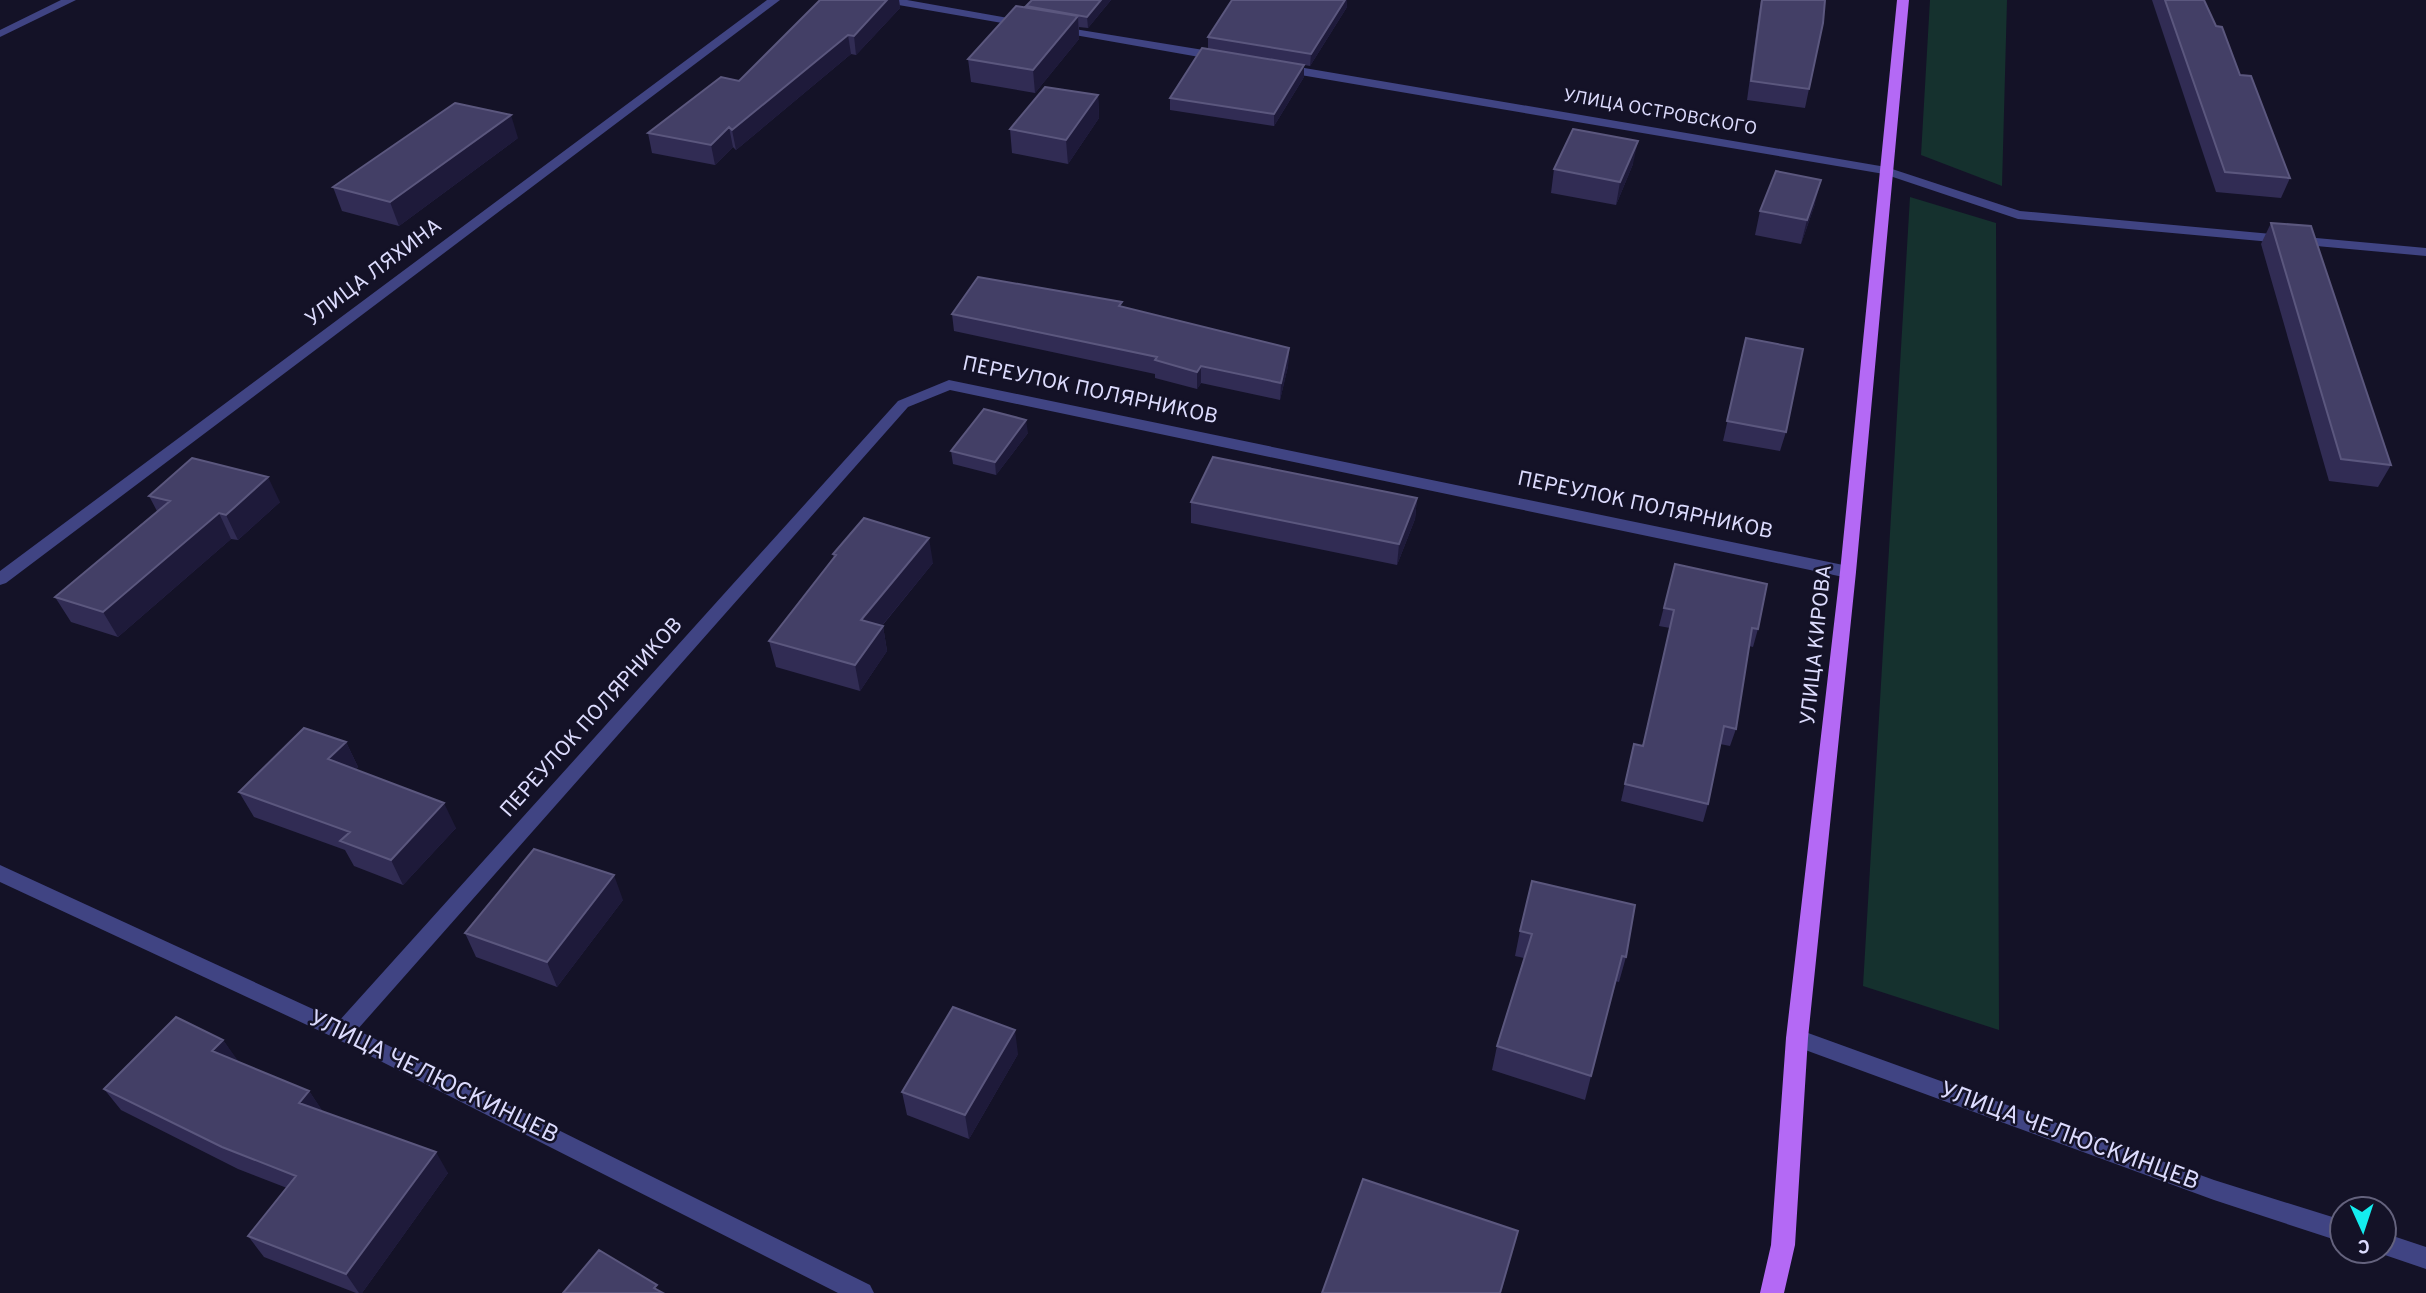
<svg xmlns="http://www.w3.org/2000/svg" width="2426" height="1293" font-family="Overpass,sans-serif">
<style>
.green{fill:#15312e}
.lines{fill:none;stroke-linecap:round;stroke-linejoin:round}
.minor{fill:#404483;fill-rule:evenodd}
.major{fill:#b469f5;fill-rule:evenodd}
.wall{fill:#312c54}
.shaded-wall{fill:#1e1a3a}
.building{fill:#433f66;stroke:#5b577e;stroke-width:2}
.labels{text-anchor:middle;dominant-baseline:central;stroke-width:5;stroke-linejoin:round;paint-order:stroke}
.far-street-label{font-size:18px;fill:#dcdbfd;stroke:#141227}
.street-label{font-size:21px;fill:#dcdbfd;stroke:#141227}
.near-street-label{font-size:24px;fill:#dcdbfd;stroke:#141227}
</style>
<rect width="100%" height="100%" fill="#141227"/>
<path class="green" d="M 1930,0 L 2007,0 L 2002,186 L 1921,155 Z
M 1910,197 L 1996,223 L 1999,1030 L 1863,986 Z"/>
<g class="lines">
<path class="minor" d="M 61,0 L 76,0 L 0,37 L 0,30 Z
M 767,0 L 780,0 L 6,583 L 0,585 L 0,571 Z
M 881,0 L 907,0 L 1025,21 L 1031,24 L 1025,27 L 887,3 Z
M 1056,26 L 1222,53 L 1228,57 L 1222,61 L 1052,31 L 1052,27 Z
M 1281,64 L 1886,167 L 2020,211 L 2426,248 L 2426,256 L 2018,219 L 1884,174 L 1277,71 L 1275,68 Z
M 949,380 L 1848,566 L 1856,572 L 1848,578 L 950,390 L 908,407 L 357,1030 L 870,1285 L 874,1293 L 838,1293 L 335,1038 L 0,882 L 0,865 L 339,1021 L 898,401 Z
M 1797,1029 L 2214,1180 L 2342,1220 L 2342,1242 L 2214,1200 L 1789,1044 L 1786,1038 L 1789,1032 Z
M 2384,1233 L 2426,1247 L 2426,1269 L 2376,1252 L 2384,1251 Z"/>
<path class="major" d="M 1897,0 L 1909,0 L 1856,572 L 1808,1038 L 1795,1245 L 1784,1293 L 1760,1293 L 1771,1245 L 1786,1038 L 1840,572 Z"/>
</g>
<path class="wall" d="M 820,0 L 899,0 L 900,8 L 856,55 L 851,54 L 736,150 L 733,147 L 715,165 L 652,153 L 648,133 L 739,81 Z
M 1032,0 L 1111,0 L 1088,28 L 1079,27 L 1079,39 L 1035,93 L 971,82 L 968,59 L 1027,8 Z
M 1761,0 L 1809,89 L 1805,108 L 1747,100 L 1759,13 Z
M 2152,0 L 2204,0 L 2216,26 L 2290,178 L 2281,198 L 2216,192 Z
M 1347,7 L 1310,66 L 1208,49 L 1208,37 Z
M 1304,77 L 1274,126 L 1170,110 L 1170,98 Z
M 1098,95 L 1099,118 L 1068,164 L 1012,153 L 1010,129 Z
M 518,138 L 399,226 L 342,211 L 333,187 Z
M 1633,164 L 1616,205 L 1551,193 L 1554,169 Z
M 1815,204 L 1801,244 L 1755,235 L 1760,211 Z
M 2271,223 L 2391,465 L 2378,487 L 2329,481 L 2261,244 Z
M 1122,307 L 1289,348 L 1288,366 L 1280,400 L 1201,383 L 1197,389 L 1155,378 L 1155,374 L 954,331 L 952,314 Z
M 1746,338 L 1786,432 L 1780,451 L 1723,441 Z
M 1028,433 L 996,475 L 953,464 L 951,451 Z
M 149,496 L 280,502 L 238,540 L 231,539 L 118,637 L 71,622 L 55,597 L 157,511 Z
M 1417,498 L 1415,519 L 1397,565 L 1191,523 L 1191,502 Z
M 833,554 L 933,563 L 882,626 L 883,626 L 887,651 L 860,691 L 776,667 L 769,641 L 834,558 Z
M 1675,564 L 1758,629 L 1753,647 L 1749,646 L 1736,729 L 1730,746 L 1720,744 L 1708,804 L 1703,822 L 1621,801 L 1634,744 L 1643,746 L 1670,628 L 1659,626 Z
M 346,742 L 358,767 L 356,769 L 456,828 L 403,885 L 354,866 L 345,850 L 254,817 L 239,792 Z
M 623,900 L 557,987 L 476,957 L 465,933 Z
M 1520,931 L 1626,957 L 1619,982 L 1615,981 L 1585,1100 L 1492,1070 L 1497,1046 L 1524,958 L 1515,956 Z
M 223,1040 L 238,1062 L 309,1091 L 323,1112 L 448,1173 L 362,1293 L 356,1293 L 264,1257 L 248,1236 L 287,1188 L 238,1169 L 121,1110 L 104,1089 Z
M 1018,1054 L 969,1139 L 907,1115 L 902,1092 Z"/>
<path class="shaded-wall" d="M 887,0 L 899,0 L 900,8 L 856,55 L 854,36 Z
M 1101,0 L 1111,0 L 1088,28 L 1087,17 Z
M 1345,0 L 1347,0 L 1347,7 L 1310,66 L 1311,54 Z
M 1078,16 L 1079,39 L 1035,93 L 1033,70 Z
M 848,35 L 851,54 L 736,150 L 732,130 Z
M 1304,65 L 1304,77 L 1274,126 L 1274,114 Z
M 1098,95 L 1099,118 L 1068,164 L 1066,140 Z
M 511,115 L 518,138 L 399,226 L 390,202 Z
M 729,127 L 733,147 L 715,165 L 711,145 Z
M 1638,141 L 1633,164 L 1616,205 L 1620,182 Z
M 1821,180 L 1815,204 L 1801,244 L 1807,220 Z
M 1289,348 L 1288,366 L 1280,400 L 1281,383 Z
M 1201,366 L 1201,383 L 1197,389 L 1197,372 Z
M 1026,420 L 1028,433 L 996,475 L 995,462 Z
M 268,477 L 280,502 L 238,540 L 226,515 Z
M 1417,498 L 1415,519 L 1397,565 L 1399,544 Z
M 219,513 L 231,539 L 118,637 L 103,612 Z
M 929,538 L 933,563 L 866,645 L 861,620 Z
M 883,626 L 887,651 L 860,691 L 855,665 Z
M 346,742 L 358,767 L 341,784 L 328,759 Z
M 444,803 L 456,828 L 403,885 L 391,860 Z
M 614,875 L 623,900 L 557,987 L 547,962 Z
M 1015,1030 L 1018,1054 L 969,1139 L 965,1115 Z
M 223,1040 L 239,1062 L 212,1051 Z
M 309,1091 L 324,1113 L 299,1103 Z
M 436,1152 L 448,1173 L 362,1293 L 359,1293 L 346,1274 Z
M 1518,1231 L 1501,1293 L 1500,1293 Z"/>
<path class="building" d="M 820,0 L 887,0 L 854,36 L 848,35 L 732,130 L 729,127 L 711,145 L 648,133 L 721,77 L 739,81 Z
M 1032,0 L 1101,0 L 1087,17 L 1026,6 Z
M 1232,0 L 1345,0 L 1311,54 L 1208,37 Z
M 1762,0 L 1825,0 L 1823,23 L 1809,89 L 1751,81 Z
M 2165,0 L 2204,0 L 2216,26 L 2222,27 L 2240,75 L 2251,76 L 2290,178 L 2225,172 Z
M 1016,6 L 1078,16 L 1033,70 L 968,59 Z
M 1202,48 L 1304,65 L 1274,114 L 1170,98 Z
M 1045,87 L 1098,95 L 1066,140 L 1010,129 Z
M 455,103 L 511,115 L 390,202 L 333,187 Z
M 1573,129 L 1638,141 L 1620,182 L 1554,169 Z
M 1776,171 L 1821,180 L 1807,220 L 1760,211 Z
M 2271,223 L 2311,226 L 2391,465 L 2341,459 Z
M 978,277 L 1122,302 L 1119,306 L 1289,348 L 1281,383 L 1201,366 L 1197,372 L 1155,360 L 1157,357 L 952,314 Z
M 1746,338 L 1803,349 L 1786,432 L 1727,421 Z
M 984,409 L 1026,420 L 995,462 L 951,451 Z
M 1213,457 L 1417,498 L 1399,544 L 1191,502 Z
M 192,458 L 268,477 L 226,515 L 219,513 L 103,612 L 55,597 L 170,501 L 149,496 Z
M 864,518 L 929,538 L 861,620 L 883,626 L 855,665 L 769,641 L 836,555 L 833,554 Z
M 1675,564 L 1767,584 L 1758,629 L 1752,628 L 1736,729 L 1724,726 L 1708,804 L 1625,784 L 1634,744 L 1643,746 L 1674,610 L 1664,608 Z
M 304,728 L 346,742 L 328,759 L 444,803 L 391,860 L 340,841 L 350,832 L 239,792 Z
M 534,849 L 614,875 L 547,962 L 465,933 Z
M 1532,881 L 1635,905 L 1626,957 L 1622,956 L 1591,1076 L 1497,1046 L 1532,934 L 1520,931 Z
M 953,1007 L 1015,1030 L 965,1115 L 902,1092 Z
M 176,1017 L 223,1040 L 212,1051 L 309,1091 L 299,1103 L 436,1152 L 346,1274 L 248,1236 L 296,1176 L 222,1147 L 104,1089 Z
M 1363,1179 L 1518,1231 L 1500,1293 L 1322,1293 Z
M 599,1250 L 657,1285 L 654,1288 L 663,1293 L 563,1293 Z"/>
<g class="labels">
<g class="far-street-label">
<text transform="translate(1660 113) rotate(10)">УЛИЦА ОСТРОВСКОГО</text>
</g>
<g class="street-label">
<text transform="translate(374 273) rotate(-37)">УЛИЦА ЛЯХИНА</text>
<text transform="translate(1090 391) rotate(12)">ПЕРЕУЛОК ПОЛЯРНИКОВ</text>
<text transform="translate(1645 506) rotate(12)">ПЕРЕУЛОК ПОЛЯРНИКОВ</text>
<text transform="translate(1817 645) rotate(-84)">УЛИЦА КИРОВА</text>
<text transform="translate(592 718) rotate(-48)">ПЕРЕУЛОК ПОЛЯРНИКОВ</text>
</g>
<g class="near-street-label">
<text transform="translate(433 1078) rotate(26)">УЛИЦА ЧЕЛЮСКИНЦЕВ</text>
<text transform="translate(2069 1137) rotate(20)">УЛИЦА ЧЕЛЮСКИНЦЕВ</text>
</g>
</g>
<g transform="translate(2363 1230) rotate(177)"><circle r="33" fill="#141227" stroke="#64627d" stroke-width="2"/>
<path d="M0-5L12 26L0 18L-12 26Z" fill="#14edef"/>
<text y="-10" font-size="19" font-weight="bold" text-anchor="middle" fill="#dcdbfd">С</text>
</g>
</svg>
